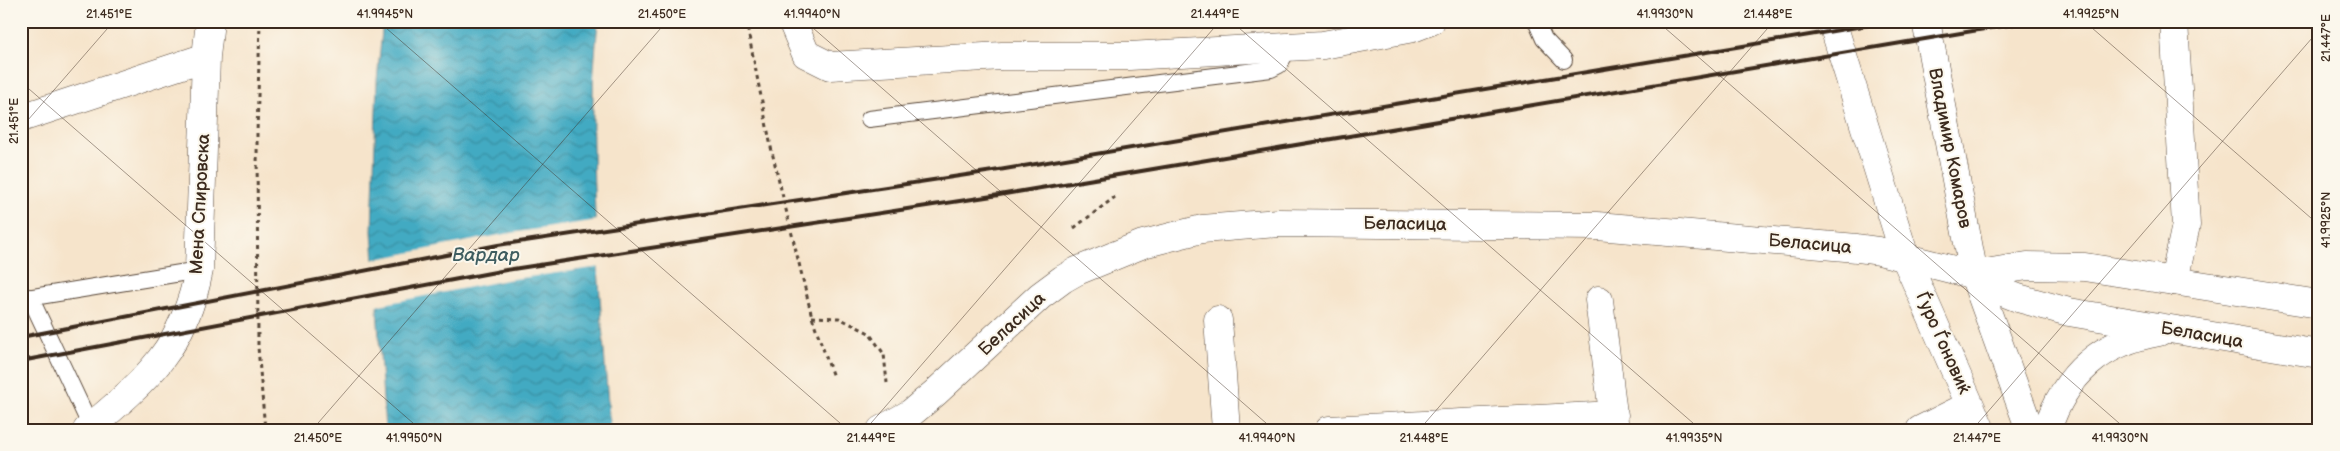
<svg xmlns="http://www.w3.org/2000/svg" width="2340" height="451" font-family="'Balsamiq Sans',sans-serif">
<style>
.water{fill:url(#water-waves);stroke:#3e6a70}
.pier{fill:#f6e4cb}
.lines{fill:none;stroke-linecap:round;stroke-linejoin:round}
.lane-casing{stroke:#574638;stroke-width:18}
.street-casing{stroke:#574638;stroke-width:29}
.secondary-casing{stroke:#574638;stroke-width:29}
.path{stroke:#574638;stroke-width:3;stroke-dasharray:4 4;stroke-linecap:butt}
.lane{stroke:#fff;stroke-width:16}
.street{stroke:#fff;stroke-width:28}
.secondary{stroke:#fff;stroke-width:28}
.rail{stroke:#3b2a1e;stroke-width:4}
.ticks{fill:none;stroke:#3b2a1e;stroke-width:1;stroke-opacity:0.45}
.labels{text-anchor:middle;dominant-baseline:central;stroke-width:4;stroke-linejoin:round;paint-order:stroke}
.street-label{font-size:18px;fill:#3b2a1e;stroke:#fbf7ec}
.water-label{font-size:19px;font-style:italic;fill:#3e5d60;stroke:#fbf7ec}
.neatline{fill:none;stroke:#3b2a1e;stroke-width:2}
.ticks-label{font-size:12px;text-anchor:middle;fill:#3b2a1e}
</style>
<defs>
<pattern id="water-waves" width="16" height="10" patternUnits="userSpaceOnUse" patternTransform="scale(1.25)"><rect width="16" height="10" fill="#42aac2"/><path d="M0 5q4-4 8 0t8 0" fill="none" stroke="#388b9d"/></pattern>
</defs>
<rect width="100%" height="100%" fill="#fbf7ec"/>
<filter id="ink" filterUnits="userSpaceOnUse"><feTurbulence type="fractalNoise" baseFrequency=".02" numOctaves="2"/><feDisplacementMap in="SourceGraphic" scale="10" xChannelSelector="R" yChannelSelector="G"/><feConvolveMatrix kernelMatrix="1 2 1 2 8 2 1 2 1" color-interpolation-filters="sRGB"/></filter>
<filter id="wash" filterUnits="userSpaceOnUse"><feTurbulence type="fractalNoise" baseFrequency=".0096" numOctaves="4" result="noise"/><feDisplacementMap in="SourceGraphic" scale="20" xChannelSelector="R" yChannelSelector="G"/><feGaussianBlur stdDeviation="1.12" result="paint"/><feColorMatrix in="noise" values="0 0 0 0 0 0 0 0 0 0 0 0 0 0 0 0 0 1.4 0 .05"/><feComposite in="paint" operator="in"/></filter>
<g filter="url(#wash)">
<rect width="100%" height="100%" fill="#f6e4cb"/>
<path class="water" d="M 383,21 L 598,21 C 596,46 593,72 593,97 C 591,208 602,319 610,430 L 385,430 L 372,231 L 377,80 Z"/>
<path class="pier" d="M 598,220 L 600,267 L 506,280 L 374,306 L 372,260 L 505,234 Z"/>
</g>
<g filter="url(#ink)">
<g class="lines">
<defs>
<path id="lane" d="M 1536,21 L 1544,39 L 1564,60
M 869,119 L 1271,69 L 1279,65 L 1289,47
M 30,297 L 91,427
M 21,299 L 199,270"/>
<path id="street" d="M 792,21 L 806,54 L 830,66 L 1002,56 L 1129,56 L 1323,45 L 1413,28 L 1431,21
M 21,118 L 206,57
M 1905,257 L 1981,430
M 1974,275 L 2030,430
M 2174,281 L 2186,225 L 2174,21
M 1599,300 L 1615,430
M 1218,320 L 1226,430
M 87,430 C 146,380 184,349 199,270 L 206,57 L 210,21
M 1329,430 L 1614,415
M 1920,430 L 1970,405"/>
<path id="secondary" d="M 1832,21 L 1905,257
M 1926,21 L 1974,275
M 1974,275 L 2027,266 L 2085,267 L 2319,304
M 881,430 L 911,413 L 935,393 L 1040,296 L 1063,279 L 1077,271 L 1143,244 L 1202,229 L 1279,223 L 1597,226 L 1857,248 L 1879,251 L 1974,275 L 2000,291 L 2018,298 L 2069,312 L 2319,354
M 2047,430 C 2065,374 2101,342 2159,332"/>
</defs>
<use href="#lane" class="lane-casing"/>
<use href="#street" class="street-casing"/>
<use href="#secondary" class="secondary-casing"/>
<path class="path" d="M 260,21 L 257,134 L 258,347 L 265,430
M 746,21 L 772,152 L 812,317 L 833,377
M 1074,228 L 1115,197
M 812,317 L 839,318 L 869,333 L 884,354 L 887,383"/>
<use href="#lane" class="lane"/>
<use href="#street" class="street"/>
<use href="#secondary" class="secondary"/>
<path class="rail" d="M 21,337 L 498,245 L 993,171 L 1893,21
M 21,361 L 506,270 L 999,195 L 2032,21"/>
</g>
</g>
<path class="ticks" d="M 378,21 L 848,430M 805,21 L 1274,430M 1231,21 L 1701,430M 1657,21 L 2127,430M 2084,21 L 2319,225M 21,82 L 421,430M 21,128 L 114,21M 312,430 L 667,21M 865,430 L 1220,21M 1419,430 L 1774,21M 1972,430 L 2319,30"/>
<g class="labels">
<g class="street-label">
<text transform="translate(1950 148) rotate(79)">Владимир Комаров</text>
<text transform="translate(200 204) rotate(-87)">Мена Спировска</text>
<text transform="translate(1405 224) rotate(1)">Беласица</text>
<text transform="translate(1810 244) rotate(5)">Беласица</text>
<text transform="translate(1012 324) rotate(-43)">Беласица</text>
<text transform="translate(2202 335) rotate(10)">Беласица</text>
<text transform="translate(1943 343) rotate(66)">Ѓуро Ѓоновиќ</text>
</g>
<g class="water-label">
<text x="486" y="255">Вардар</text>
</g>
</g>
<rect width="2340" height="451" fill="none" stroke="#fbf7ec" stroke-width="55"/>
<rect x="28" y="28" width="2284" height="396" class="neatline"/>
<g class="ticks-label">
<text x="109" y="18">21.451°E</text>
<text x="385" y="18">41.9945°N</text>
<text x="662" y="18">21.450°E</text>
<text x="812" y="18">41.9940°N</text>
<text x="1215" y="18">21.449°E</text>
<text x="1665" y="18">41.9930°N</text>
<text x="1768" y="18">21.448°E</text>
<text x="2091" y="18">41.9925°N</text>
<text transform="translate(2326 38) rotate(-90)" y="4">21.447°E</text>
<text transform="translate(14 121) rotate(-90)" y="4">21.451°E</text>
<text transform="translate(2326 220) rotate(-90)" y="4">41.9925°N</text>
<text x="318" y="442">21.450°E</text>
<text x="414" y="442">41.9950°N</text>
<text x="871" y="442">21.449°E</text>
<text x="1267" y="442">41.9940°N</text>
<text x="1424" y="442">21.448°E</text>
<text x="1694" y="442">41.9935°N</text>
<text x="1977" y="442">21.447°E</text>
<text x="2120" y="442">41.9930°N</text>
</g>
</svg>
